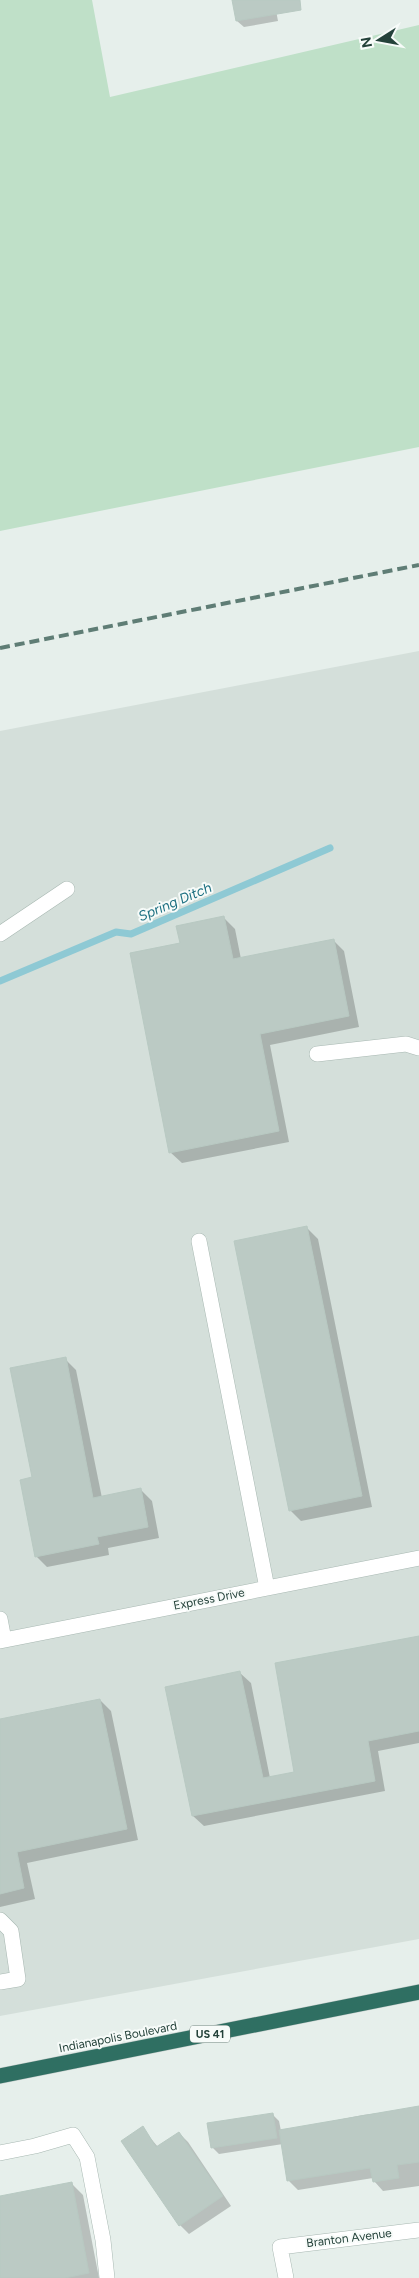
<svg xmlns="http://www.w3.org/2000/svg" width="419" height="2278" font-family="Figtree,sans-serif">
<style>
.built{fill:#d4dfda}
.green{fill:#bfe0c8}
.shadow{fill:#0003}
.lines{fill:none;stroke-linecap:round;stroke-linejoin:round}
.stream{stroke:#8ec9d4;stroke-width:7}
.building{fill:#bbcac4;stroke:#b8c9c2}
.minor-casing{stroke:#a8b8b2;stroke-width:16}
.highway-casing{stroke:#c2cac8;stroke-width:16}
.minor{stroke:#fff;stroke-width:15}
.highway{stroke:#2f6f62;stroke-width:15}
.rail{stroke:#5f7d75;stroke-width:4;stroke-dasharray:10 5;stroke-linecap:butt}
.labels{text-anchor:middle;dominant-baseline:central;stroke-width:4;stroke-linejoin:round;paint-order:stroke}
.shield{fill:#f7fbf9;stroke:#637a73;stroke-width:1}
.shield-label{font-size:11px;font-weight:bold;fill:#24423a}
.street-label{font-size:12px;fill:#24423a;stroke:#f7fbf9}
.water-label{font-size:14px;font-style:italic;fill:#1c6f80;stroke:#f7fbf9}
</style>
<rect width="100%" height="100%" fill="#e6efeb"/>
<path class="built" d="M 419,651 L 419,1939 L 0,2016 L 0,731 Z"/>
<path class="green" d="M 0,0 L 92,0 L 110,97 L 419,25 L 419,447 L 0,531 Z"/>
<path class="shadow" d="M 234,0 L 274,0 L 278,21 L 244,27 L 237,21 Z
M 224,918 L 235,929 L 241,959 L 333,940 L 344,951 L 359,1027 L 270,1045 L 289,1142 L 182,1163 L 170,1152 L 181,944 Z
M 307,1228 L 318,1239 L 372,1507 L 301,1521 L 290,1510 Z
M 65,1359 L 76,1370 L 102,1498 L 141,1490 L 152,1501 L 159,1538 L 108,1548 L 109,1555 L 47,1567 L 36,1556 Z
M 419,1637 L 419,1743 L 378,1751 L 385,1791 L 204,1826 L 193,1816 L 240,1673 L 251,1683 L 270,1778 L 296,1773 Z
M 100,1700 L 111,1711 L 138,1840 L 27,1863 L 35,1899 L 0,1907 L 0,1726 Z
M 419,2108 L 419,2186 L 383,2191 L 374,2181 L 373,2178 L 298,2190 L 289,2181 L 283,2144 L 219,2154 L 212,2147 L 272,2114 L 279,2121 L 281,2131 L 363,2115 Z
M 142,2128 L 158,2147 L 179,2133 L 188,2142 L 231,2206 L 189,2234 L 180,2225 Z
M 72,2184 L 83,2195 L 99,2278 L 0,2278 L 0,2197 Z"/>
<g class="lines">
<path class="stream" d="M 0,981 L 116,932 L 131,934 L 330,848"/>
</g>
<path class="building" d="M 232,0 L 300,0 L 301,10 L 236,21 Z
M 224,916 L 233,959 L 334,939 L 349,1016 L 260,1034 L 279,1131 L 169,1153 L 130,953 L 180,943 L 176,926 Z
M 307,1226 L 362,1496 L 289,1511 L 234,1241 Z
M 66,1357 L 93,1498 L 141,1488 L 148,1527 L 97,1537 L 99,1544 L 35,1557 L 20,1480 L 32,1477 L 10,1368 Z
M 419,1636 L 419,1731 L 368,1741 L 375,1781 L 192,1816 L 165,1687 L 240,1671 L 263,1778 L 294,1772 L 275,1663 Z
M 100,1699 L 127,1829 L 17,1852 L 24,1888 L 0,1894 L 0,1719 Z
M 419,2106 L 419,2162 L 397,2165 L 399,2178 L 373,2182 L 370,2168 L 287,2181 L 279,2130 Z
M 273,2113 L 277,2138 L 211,2148 L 207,2123 Z
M 143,2126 L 156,2147 L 179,2132 L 223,2196 L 179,2226 L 121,2141 Z
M 72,2182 L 89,2273 L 65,2278 L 0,2278 L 0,2196 Z"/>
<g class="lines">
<defs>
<path id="minor" d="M 0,934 L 67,889
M 317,1054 L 406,1044 L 419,1048
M 199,1241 L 267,1588
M 0,1619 L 4,1640
M 0,1641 L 419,1558
M 0,1920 L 11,1931 L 18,1979 L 0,1982
M 0,2153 L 35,2146 L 73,2135 L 87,2157 L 103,2240 L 107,2278
M 286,2278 L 280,2247 L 419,2230"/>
<path id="highway" d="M 0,2076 L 419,1992"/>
</defs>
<use href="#minor" class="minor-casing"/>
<use href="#highway" class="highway-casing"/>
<use href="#minor" class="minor"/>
<use href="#highway" class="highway"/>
<path class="rail" d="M 0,648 L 419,565"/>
</g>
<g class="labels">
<rect class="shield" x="190" y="2025.5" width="40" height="17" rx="4"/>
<g class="shield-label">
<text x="210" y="2034">US 41</text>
</g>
<g class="street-label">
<text transform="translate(209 1599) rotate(-11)">Express Drive</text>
<text transform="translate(118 2037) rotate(-11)">Indianapolis Boulevard</text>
<text transform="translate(349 2238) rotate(-7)">Branton Avenue</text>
</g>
<g class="water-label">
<text transform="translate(175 902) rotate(-23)">Spring Ditch</text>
</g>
</g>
<g transform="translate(379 40) rotate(259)" stroke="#f7fbf9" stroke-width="4" paint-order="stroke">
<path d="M0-4L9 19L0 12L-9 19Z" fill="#24423a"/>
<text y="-8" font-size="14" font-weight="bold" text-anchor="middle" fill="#24423a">N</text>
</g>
</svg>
